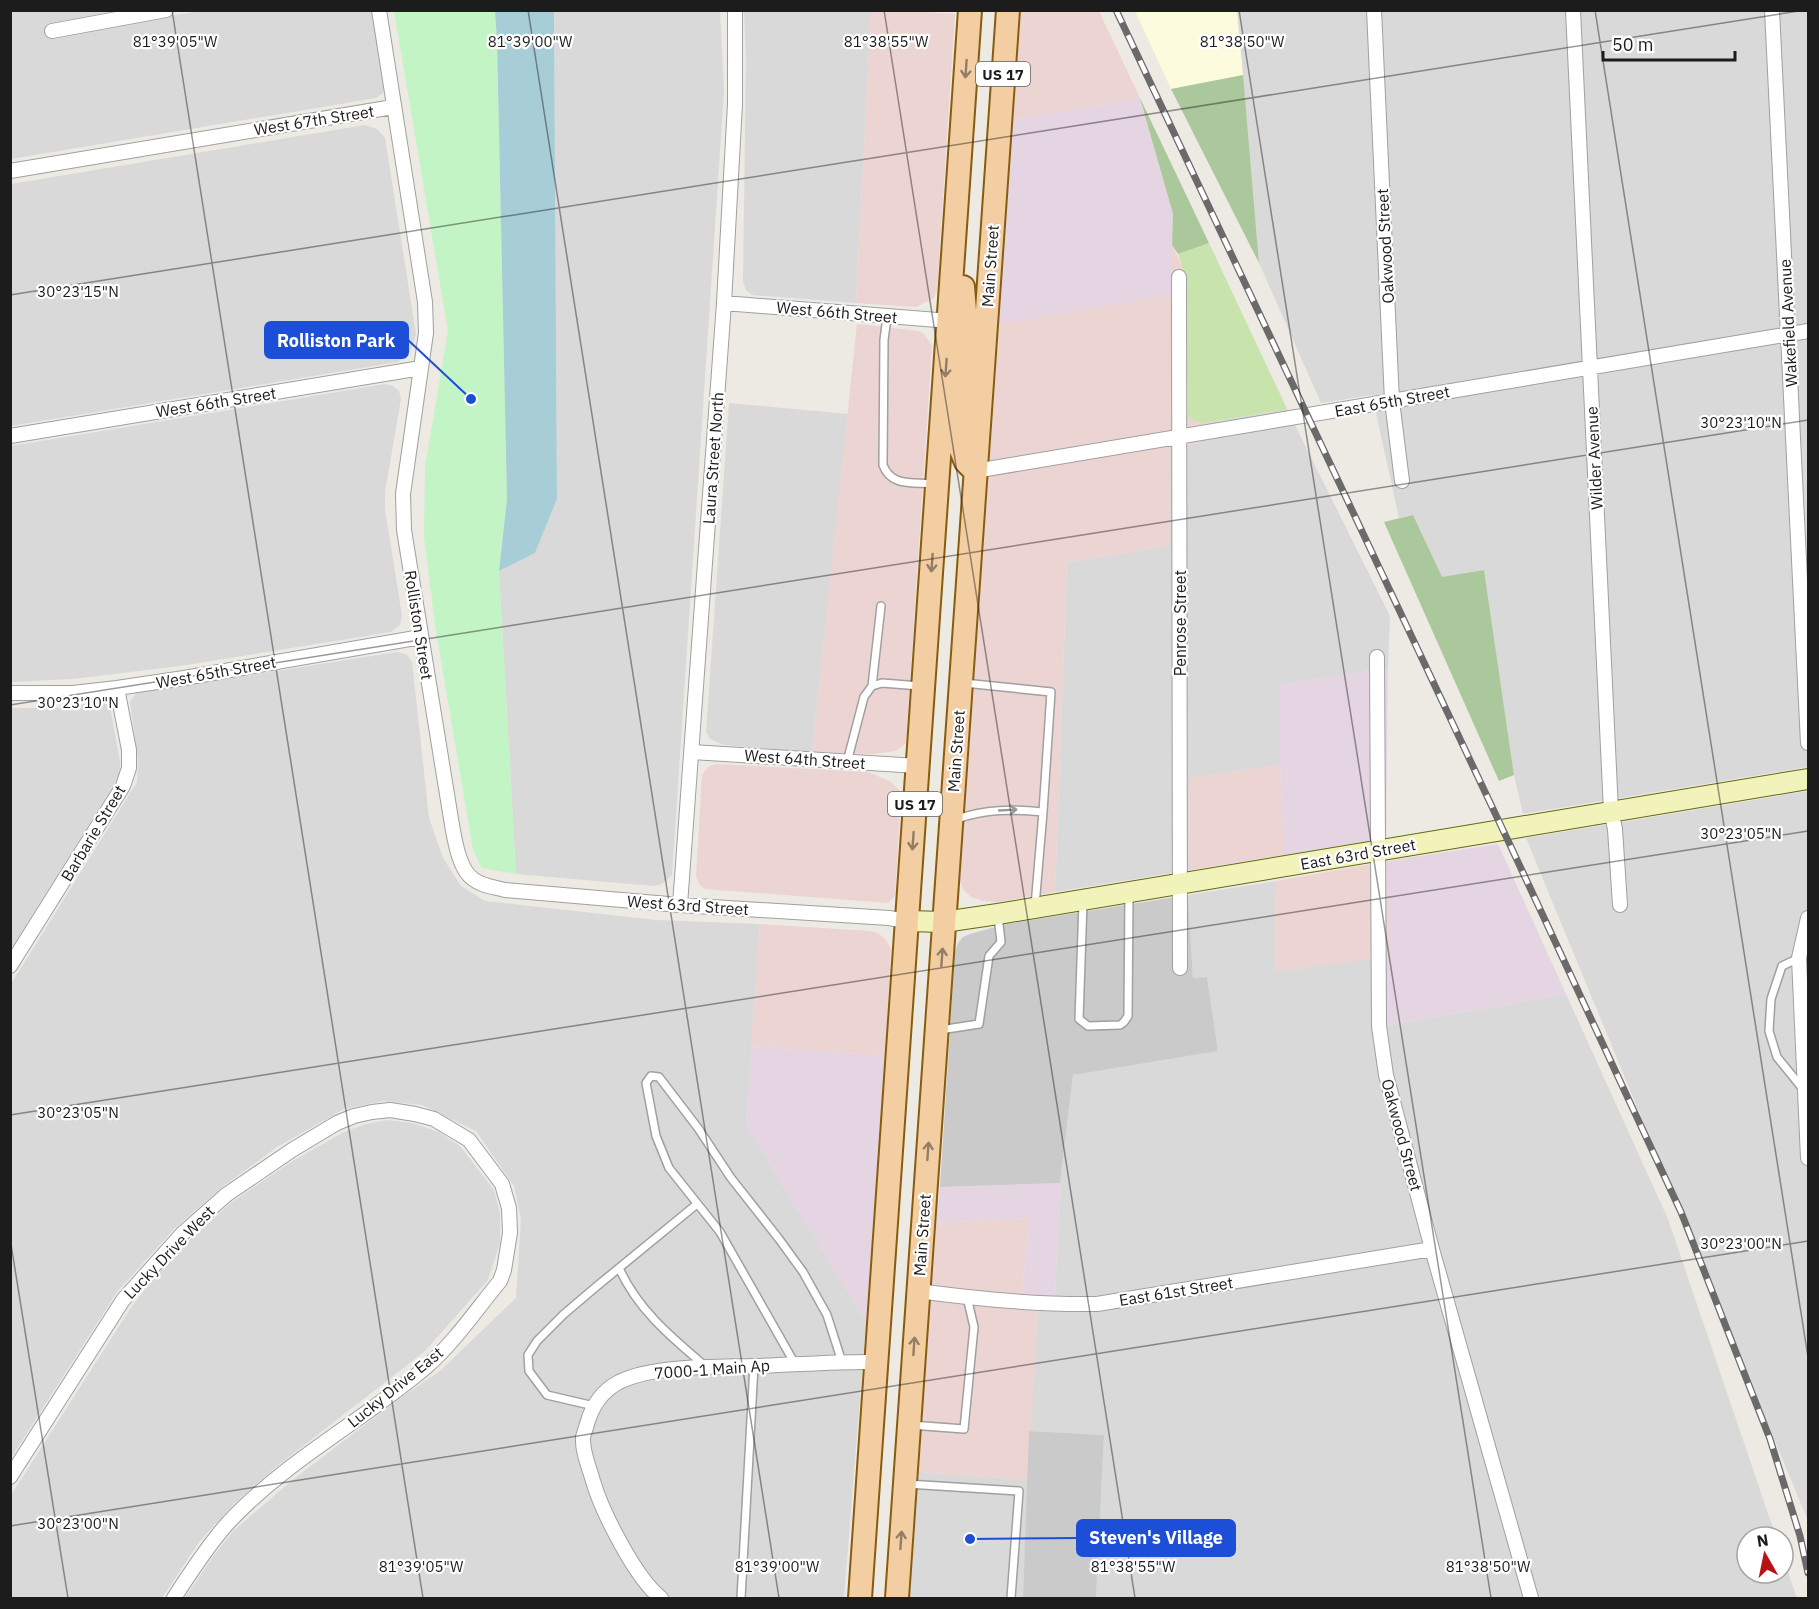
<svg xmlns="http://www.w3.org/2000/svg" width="1819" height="1609" font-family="'IBM Plex Sans',sans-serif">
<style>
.residential{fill:#dad9d9}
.commercial{fill:#ecd4d3}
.industrial{fill:#e5d5e3}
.education{fill:#fcfbdd}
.religious{fill:#cacaca}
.grass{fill:#c9e3ad}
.forest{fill:#aac89b}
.park{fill:#c3f4c6}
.water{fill:#a7cdd7}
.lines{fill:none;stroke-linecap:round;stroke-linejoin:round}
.lane-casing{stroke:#a0a0a0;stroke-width:10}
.street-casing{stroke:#a0a0a0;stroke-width:16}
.secondary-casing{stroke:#61680e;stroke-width:22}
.primary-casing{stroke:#885c0d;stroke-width:26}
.lane{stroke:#fff;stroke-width:7}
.street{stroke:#fff;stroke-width:14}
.secondary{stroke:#f2f3bb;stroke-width:20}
.primary{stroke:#f3cea2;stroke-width:22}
.rail-casing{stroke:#6a6a6a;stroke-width:7}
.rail{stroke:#fff;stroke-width:4.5;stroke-dasharray:14;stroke-linecap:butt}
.oneway{stroke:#927e66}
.oneway2{stroke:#999}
.ticks{fill:none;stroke:#1c1c1c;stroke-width:1.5;stroke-opacity:0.45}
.labels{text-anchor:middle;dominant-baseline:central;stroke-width:4.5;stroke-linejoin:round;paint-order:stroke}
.shield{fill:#fff;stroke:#606060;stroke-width:1.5}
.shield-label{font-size:15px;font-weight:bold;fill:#1c1c1c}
.street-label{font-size:16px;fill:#1c1c1c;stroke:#fff}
.ticks-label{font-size:15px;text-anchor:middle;fill:#1c1c1c;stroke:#fff;stroke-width:4.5;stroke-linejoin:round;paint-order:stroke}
.leader{fill:none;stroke:#1d4ed8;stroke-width:2}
.callout-dot{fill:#1d4ed8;stroke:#fff;stroke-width:2}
.callout{fill:#1d4ed8;stroke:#1d4ed8;stroke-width:2}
.callout-label{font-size:18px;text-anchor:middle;font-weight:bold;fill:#fff}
</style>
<rect width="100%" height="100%" fill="#ede9e3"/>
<path class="residential" d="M 11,11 L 139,11 L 45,28 L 47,36 L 200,11 L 372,11 L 384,88 L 383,93 L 376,98 L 11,159 Z
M 554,11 L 720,11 L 724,91 L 672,875 L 662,884 L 654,886 L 516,874 L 499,571 L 535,553 L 557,499 Z
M 744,11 L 871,11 L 856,303 L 752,295 L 746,290 L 743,282 L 746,59 Z
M 1237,11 L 1808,11 L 1808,767 L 1523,814 L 1514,775 L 1484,570 L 1442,578 L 1413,515 L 1399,518 L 1372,395 L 1321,403 L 1259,263 Z
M 365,125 L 377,129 L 385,138 L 416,334 L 410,352 L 398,362 L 11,426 L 11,184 Z
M 385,384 L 393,386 L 399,391 L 401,399 L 385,492 L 385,509 L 402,616 L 400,625 L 391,632 L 180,666 L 72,679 L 11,682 L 11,446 Z
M 729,403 L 848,414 L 812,752 L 724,745 L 710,739 L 706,732 Z
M 1287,409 L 1390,616 L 1388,668 L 1280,685 L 1280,765 L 1189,778 L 1190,870 L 1055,892 L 1067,562 L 1170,546 L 1169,448 L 1199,443 L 1203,423 Z
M 397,652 L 406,654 L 412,662 L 429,818 L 443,858 L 461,886 L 485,901 L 656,920 L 760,924 L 746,1125 L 866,1322 L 844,1598 L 185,1598 L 209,1562 L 234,1530 L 295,1478 L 399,1399 L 440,1371 L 516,1298 L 521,1219 L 514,1186 L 476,1131 L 422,1105 L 384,1101 L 344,1109 L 277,1147 L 221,1188 L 174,1229 L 117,1292 L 11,1458 L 11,984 L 137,782 L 138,760 L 130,702 L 136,693 Z
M 101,701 L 110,706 L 120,762 L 120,775 L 11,949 L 11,708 L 60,708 Z
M 1808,791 L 1808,1521 L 1526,838 Z
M 1276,881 L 1275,971 L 1388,957 L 1389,1025 L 1566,994 L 1668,1219 L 1776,1537 L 1747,1537 L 1747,1573 L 1783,1573 L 1783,1558 L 1797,1598 L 1096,1598 L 1104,1435 L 1030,1431 L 1039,1294 L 1055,1295 L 1060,1183 L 1073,1075 L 1218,1051 L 1207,977 L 1193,978 L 1188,895 Z
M 387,1120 L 412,1123 L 439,1132 L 460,1146 L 494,1190 L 500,1214 L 500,1243 L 488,1280 L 424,1352 L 276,1467 L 235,1503 L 199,1542 L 162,1598 L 11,1598 L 11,1495 L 132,1306 L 160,1270 L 191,1239 L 232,1202 L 291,1162 L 344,1132 L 366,1124 Z
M 919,1472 L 1028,1480 L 1023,1598 L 910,1598 Z"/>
<path class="commercial" d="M 871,11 L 912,11 L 955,14 L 937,290 L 934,298 L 916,307 L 856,303 Z
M 1021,11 L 1099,11 L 1140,98 L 1013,120 Z
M 1172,245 L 1182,266 L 1186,288 L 1188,415 L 1194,421 L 1203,423 L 1199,443 L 1169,448 L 1170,546 L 1067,562 L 1055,892 L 998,902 L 983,901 L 971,897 L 963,889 L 960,881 L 999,324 L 1170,295 Z
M 857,324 L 919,331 L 924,334 L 932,346 L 906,743 L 896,751 L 872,754 L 812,752 Z
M 716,764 L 868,772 L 891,782 L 900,791 L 901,797 L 895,896 L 888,903 L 705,889 L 700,885 L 696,877 L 702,775 L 708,767 Z
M 1280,765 L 1284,855 L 1190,870 L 1189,778 Z
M 1388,861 L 1388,957 L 1275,972 L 1276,881 Z
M 760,924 L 870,931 L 878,933 L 886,940 L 891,949 L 885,1056 L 751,1046 Z
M 1029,1218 L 1022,1292 L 1039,1294 L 1028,1480 L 919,1472 L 936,1223 Z"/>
<path class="industrial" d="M 1140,98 L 1173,214 L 1171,295 L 999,324 L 1013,120 Z
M 1388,668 L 1386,838 L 1284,855 L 1280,765 L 1280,685 Z
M 1498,844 L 1566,994 L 1388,1025 L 1388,861 Z
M 751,1046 L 885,1056 L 866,1322 L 746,1125 Z
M 1060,1183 L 1055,1295 L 1022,1293 L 1029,1218 L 936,1223 L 940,1187 Z"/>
<path class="education" d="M 1135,11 L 1237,11 L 1243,75 L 1171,89 Z"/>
<path class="religious" d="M 1188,895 L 1193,978 L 1207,977 L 1218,1051 L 1073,1075 L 1060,1183 L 940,1187 L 955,952 L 958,943 L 963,937 L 970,934 L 1006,924 Z
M 1029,1431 L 1104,1435 L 1096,1598 L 1023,1598 Z"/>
<path class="grass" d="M 1209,243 L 1287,409 L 1203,423 L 1194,421 L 1188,415 L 1186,288 L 1182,266 L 1178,254 Z"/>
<path class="forest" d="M 1243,75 L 1259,263 L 1171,89 Z
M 1140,98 L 1209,243 L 1178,254 L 1172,245 L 1173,214 Z
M 1413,515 L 1442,577 L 1484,570 L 1514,775 L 1499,781 L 1384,522 Z"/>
<path class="park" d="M 394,11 L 495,11 L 497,39 L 507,499 L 499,571 L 516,874 L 482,868 L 473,850 L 435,625 L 424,537 L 425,467 L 448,331 Z"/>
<path class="water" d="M 495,11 L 554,11 L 557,499 L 535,553 L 499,571 L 507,499 L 497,39 Z"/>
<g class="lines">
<defs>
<path id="lane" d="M 887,317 L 884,340 L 883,465 C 891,487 913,482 933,484
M 872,686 L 881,606
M 847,762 L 864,697 L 872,686 L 882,683 L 920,686
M 957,819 C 986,809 1012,809 1043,812 L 1051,692 L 964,683
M 1083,902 L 1079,1019 L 1088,1026 L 1120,1025 L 1124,1022 L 1128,1016 L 1129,895
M 1035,906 L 1043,812
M 1799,958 L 1782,966 L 1771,999 L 1769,1031 L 1777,1057 L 1803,1089
M 940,1030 L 979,1024 L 989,956 L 1001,942 L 998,916
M 619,1268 C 638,1310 671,1337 705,1366
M 795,1364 L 720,1232 L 669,1168 L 656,1136 L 646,1083 L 651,1076 L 659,1077 L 698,1128 L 731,1178 L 779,1239 L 803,1272 L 827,1315 L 842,1362
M 594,1406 L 547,1395 L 529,1371 L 528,1355 L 537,1341 L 564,1314 L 597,1286 L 697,1204
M 911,1425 L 964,1429 L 974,1327 L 967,1297
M 907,1484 L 1019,1491 L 1011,1598
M 741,1598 L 754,1366"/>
<path id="street" d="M 379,10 L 425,302 L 426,333 L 403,494 L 404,530 L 452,825 C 455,841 459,869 473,879 C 482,886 494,887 505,890 L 680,905 L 889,918 L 907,921
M 1374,10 L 1392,401 L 1402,481
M 1573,10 L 1611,811 L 1615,829 L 1620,905
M 1772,10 L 1808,743
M 52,31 L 166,10
M 10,171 L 393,107
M 1179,277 L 1180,968
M 724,303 L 950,321
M 10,436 L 421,368
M 975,471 L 1808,331
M 1377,657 L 1379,1026 L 1386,1075 L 1432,1249 L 1531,1598
M 10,693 L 73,693 L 117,688 L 184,678 L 421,637
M 692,752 L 918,766
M 680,905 L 724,303 L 735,104 L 735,10
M 1808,918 L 1799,958 L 1808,1158
M 10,966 L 123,786 L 129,768 L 129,750 L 117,688
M 918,1291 C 977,1299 1038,1305 1097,1304 L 1432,1249
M 10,1477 L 123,1300 L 182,1234 L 226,1195 L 292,1150 L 337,1123 L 354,1116 L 372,1112 L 390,1110 L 415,1114 L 434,1119 L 469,1140 L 502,1184 L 509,1208 L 510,1233 L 504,1270 L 500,1281 C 476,1310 454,1343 425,1368 C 361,1422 284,1462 227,1524 C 207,1547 190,1573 174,1598
M 661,1598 C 636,1579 602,1512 593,1481 C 589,1467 582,1451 583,1437 C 584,1433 586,1428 587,1424 C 592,1406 602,1391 619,1382 C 653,1365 716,1367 754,1366 C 795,1365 836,1361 877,1362"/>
<path id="secondary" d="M 907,921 L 944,922 L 998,914 L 1808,779"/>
<path id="primary" d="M 963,287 L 967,335 L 961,450 L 966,462 L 975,471
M 860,1598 L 970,10
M 897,1598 L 1008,10"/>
</defs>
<use href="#lane" class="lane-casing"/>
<use href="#street" class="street-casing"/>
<use href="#secondary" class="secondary-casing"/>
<use href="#primary" class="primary-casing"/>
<use href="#lane" class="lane"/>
<use href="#street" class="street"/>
<use href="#secondary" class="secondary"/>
<use href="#primary" class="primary"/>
<defs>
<path id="rail" d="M 1116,10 L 1511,847 L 1681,1212 L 1770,1439 L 1800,1536 L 1808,1573"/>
</defs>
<use href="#rail" class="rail-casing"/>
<use href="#rail" class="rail"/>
</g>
<defs><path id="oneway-shaft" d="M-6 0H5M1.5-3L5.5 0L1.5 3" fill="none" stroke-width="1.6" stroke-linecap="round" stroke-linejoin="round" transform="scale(1.5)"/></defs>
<g class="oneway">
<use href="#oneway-shaft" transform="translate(966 69) rotate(94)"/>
<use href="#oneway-shaft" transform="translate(946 368) rotate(94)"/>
<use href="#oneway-shaft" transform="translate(932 563) rotate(94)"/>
<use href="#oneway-shaft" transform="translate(913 841) rotate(94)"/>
<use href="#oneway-shaft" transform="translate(942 957) rotate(-86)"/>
<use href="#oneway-shaft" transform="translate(928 1151) rotate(-86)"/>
<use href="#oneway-shaft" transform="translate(914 1346) rotate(-86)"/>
<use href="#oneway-shaft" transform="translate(901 1540) rotate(-86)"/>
</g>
<use class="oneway2" href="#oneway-shaft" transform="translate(1008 810) rotate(-3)"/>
<path class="ticks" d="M 172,10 L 423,1598M 528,10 L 779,1598M 884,10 L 1135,1598M 1239,10 L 1491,1598M 1595,10 L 1808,1357M 10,295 L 1805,10M 10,705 L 1808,420M 10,1115 L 1808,831M 10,1238 L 68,1598M 10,1526 L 1808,1241"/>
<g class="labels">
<g class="shield">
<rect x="976" y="62" width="54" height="24" rx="4.5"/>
<rect x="888" y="792" width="54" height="24" rx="4.5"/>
</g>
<g class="shield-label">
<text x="1003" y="74">US 17</text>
<text x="915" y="804">US 17</text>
</g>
<g class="street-label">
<text transform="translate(314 120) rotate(-9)">West 67th Street</text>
<text transform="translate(1385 246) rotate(-93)">Oakwood Street</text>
<text transform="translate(990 266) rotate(-86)">Main Street</text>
<text transform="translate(837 312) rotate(5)">West 66th Street</text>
<text transform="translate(1788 323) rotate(-93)">Wakefield Avenue</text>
<text transform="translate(1392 401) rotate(-10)">East 65th Street</text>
<text transform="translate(216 402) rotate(-9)">West 66th Street</text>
<text transform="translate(713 458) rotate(-86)">Laura Street North</text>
<text transform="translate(1594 458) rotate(-93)">Wilder Avenue</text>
<text transform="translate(1180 623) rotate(-90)">Penrose Street</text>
<text transform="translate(419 625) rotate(81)">Rolliston Street</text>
<text transform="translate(216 672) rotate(-10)">West 65th Street</text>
<text transform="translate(956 751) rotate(-86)">Main Street</text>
<text transform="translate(805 759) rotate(4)">West 64th Street</text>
<text transform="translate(93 833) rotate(-59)">Barbarie Street</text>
<text transform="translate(1358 854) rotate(-10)">East 63rd Street</text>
<text transform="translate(688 905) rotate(4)">West 63rd Street</text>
<text transform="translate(1402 1135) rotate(75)">Oakwood Street</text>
<text transform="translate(922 1235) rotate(-86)">Main Street</text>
<text transform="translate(169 1252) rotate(-46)">Lucky Drive West</text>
<text transform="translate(1176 1291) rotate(-9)">East 61st Street</text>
<text transform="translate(712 1369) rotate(-4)">7000-1 Main Ap</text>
<text transform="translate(395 1387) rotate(-39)">Lucky Drive East</text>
</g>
</g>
<g class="ticks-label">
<text x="175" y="47">81°39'05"W</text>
<text x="530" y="47">81°39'00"W</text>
<text x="886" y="47">81°38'55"W</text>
<text x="1242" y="47">81°38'50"W</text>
<text x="78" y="297">30°23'15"N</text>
<text x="1741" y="428">30°23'10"N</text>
<text x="78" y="708">30°23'10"N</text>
<text x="1741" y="839">30°23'05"N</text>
<text x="78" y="1118">30°23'05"N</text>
<text x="1741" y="1249">30°23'00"N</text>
<text x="78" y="1529">30°23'00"N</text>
<text x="421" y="1572">81°39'05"W</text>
<text x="777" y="1572">81°39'00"W</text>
<text x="1133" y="1572">81°38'55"W</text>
<text x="1488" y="1572">81°38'50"W</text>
</g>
<path class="leader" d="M471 399L408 340M970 1539L1077 1538"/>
<g class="callout-dot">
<circle cx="471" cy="399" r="6"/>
<circle cx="970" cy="1539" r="6"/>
</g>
<g class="callout">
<rect x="265" y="322" width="143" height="36" rx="6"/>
<rect x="1077" y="1520" width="158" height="36" rx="6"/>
</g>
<g class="callout-label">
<text x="336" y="347">Rolliston Park</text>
<text x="1156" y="1544">Steven's Village</text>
</g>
<rect width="1819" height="1609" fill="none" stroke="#1c1c1c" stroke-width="24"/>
<g transform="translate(1765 1555) rotate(351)"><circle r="28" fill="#ffffff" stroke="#a4a4a4" stroke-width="1.5"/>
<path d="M0-4.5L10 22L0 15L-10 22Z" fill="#b71216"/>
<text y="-9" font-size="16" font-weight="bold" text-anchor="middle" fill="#1c1c1c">N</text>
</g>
<path d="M1603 51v9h132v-9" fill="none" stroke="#1c1c1c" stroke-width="3"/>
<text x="1612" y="51" font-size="18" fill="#1c1c1c" stroke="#ffffff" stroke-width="4.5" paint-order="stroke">50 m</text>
</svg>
